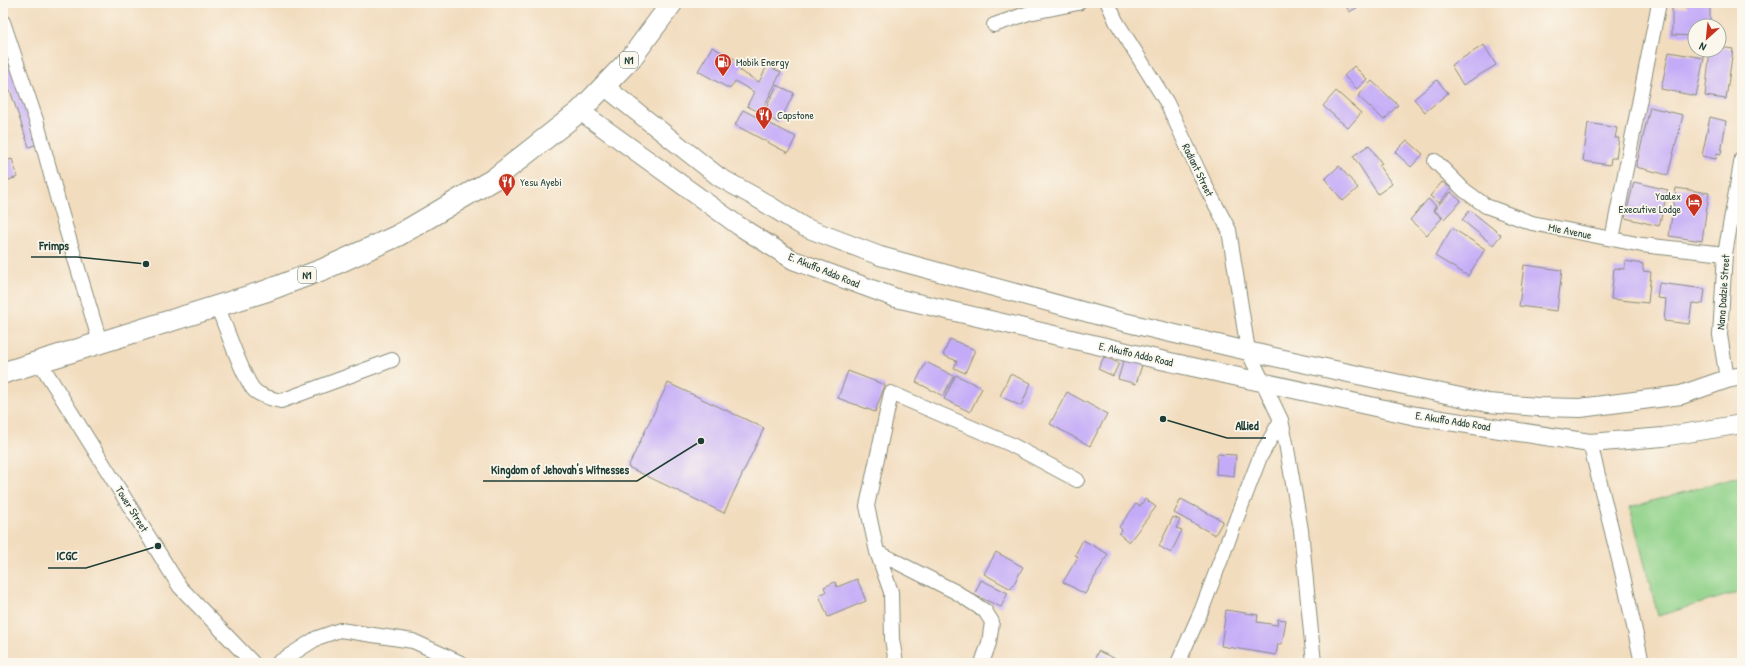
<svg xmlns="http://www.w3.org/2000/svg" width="1745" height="666" font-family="'Patrick Hand',sans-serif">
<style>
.green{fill:#8fd188;stroke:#57875e}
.building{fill:#c4abf8}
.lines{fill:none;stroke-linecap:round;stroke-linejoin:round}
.minor-casing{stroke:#888c79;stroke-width:16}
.major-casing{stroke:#888c79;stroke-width:20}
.highway-casing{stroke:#888c79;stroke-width:23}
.minor{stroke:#fff;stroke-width:14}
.major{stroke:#fff;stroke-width:18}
.highway{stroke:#fff;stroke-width:21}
.labels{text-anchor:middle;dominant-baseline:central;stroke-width:3.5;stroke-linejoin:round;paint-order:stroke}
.shield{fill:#fbf7ec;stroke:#61756b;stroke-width:1}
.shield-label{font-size:10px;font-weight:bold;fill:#1f3d34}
.poi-label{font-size:11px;fill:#1f3d34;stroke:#fbf7ec;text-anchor:start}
.street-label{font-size:11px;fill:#1f3d34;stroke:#fbf7ec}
.leader{fill:none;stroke:#1f3d34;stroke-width:1.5}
.callout-dot{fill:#1f3d34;stroke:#fbf7ec;stroke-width:1.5}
.callout-label{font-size:12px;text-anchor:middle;font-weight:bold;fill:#1f3d34;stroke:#fbf7ec;stroke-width:3.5;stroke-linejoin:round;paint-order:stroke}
</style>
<rect width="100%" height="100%" fill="#fbf7ec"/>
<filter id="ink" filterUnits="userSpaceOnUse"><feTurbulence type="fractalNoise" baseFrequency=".025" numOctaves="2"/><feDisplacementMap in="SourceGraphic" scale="8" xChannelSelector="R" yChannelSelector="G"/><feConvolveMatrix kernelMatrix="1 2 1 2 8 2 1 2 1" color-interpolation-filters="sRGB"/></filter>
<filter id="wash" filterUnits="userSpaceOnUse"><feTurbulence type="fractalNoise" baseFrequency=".012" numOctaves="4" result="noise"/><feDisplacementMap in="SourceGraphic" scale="16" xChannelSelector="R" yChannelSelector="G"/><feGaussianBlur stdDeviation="0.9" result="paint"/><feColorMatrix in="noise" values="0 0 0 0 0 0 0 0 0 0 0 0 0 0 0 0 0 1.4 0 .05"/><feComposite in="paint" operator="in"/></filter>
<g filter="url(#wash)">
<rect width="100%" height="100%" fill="#f2dcbe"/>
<path class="green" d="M 1742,476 L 1742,591 L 1658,616 L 1630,507 Z"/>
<g id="blocks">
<path class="building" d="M 1345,3 L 1366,3 L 1349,12 Z
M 1687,3 L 1710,3 L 1710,26 L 1695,26 L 1695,36 L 1672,35 L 1672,7 L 1687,8 Z
M 1484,45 L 1496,65 L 1463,85 L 1451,65 Z
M 712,47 L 744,64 L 740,71 L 759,82 L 767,66 L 781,72 L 761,113 L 747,106 L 754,92 L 735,81 L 730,89 L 698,71 Z
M 1719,47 L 1733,49 L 1726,99 L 1705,96 L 1710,50 L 1719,50 Z
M 1669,52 L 1704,58 L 1696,96 L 1661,89 Z
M 14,64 L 40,143 L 29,147 L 3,69 Z
M 1354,66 L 1367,79 L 1357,89 L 1344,76 Z
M 1437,80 L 1448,93 L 1425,112 L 1414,99 Z
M 1372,81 L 1398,105 L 1384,120 L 1358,96 Z
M 777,85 L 794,93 L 779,123 L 763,115 Z
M 1336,91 L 1361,113 L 1348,128 L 1323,106 Z
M 1650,107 L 1683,115 L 1668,175 L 1636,167 Z
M 743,110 L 796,137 L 788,153 L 735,125 Z
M 1710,117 L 1726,121 L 1721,154 L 1717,153 L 1716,159 L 1702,156 Z
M 1588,123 L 1617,128 L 1615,138 L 1619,138 L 1616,158 L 1611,158 L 1610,165 L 1583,161 Z
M 1407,140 L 1423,154 L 1411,167 L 1395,152 Z
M 1369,145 L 1382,164 L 1379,166 L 1392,184 L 1378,194 L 1353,156 Z
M 12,159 L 18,177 L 3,182 L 3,162 Z
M 1339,166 L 1358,188 L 1343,201 L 1325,179 Z
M 1442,182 L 1451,188 L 1439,203 L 1430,196 Z
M 1634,182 L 1668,190 L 1659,226 L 1625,218 Z
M 1676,188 L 1709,193 L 1702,241 L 1669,236 Z
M 1451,192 L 1461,201 L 1444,219 L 1434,210 Z
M 1428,199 L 1436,206 L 1433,210 L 1442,218 L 1427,235 L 1410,220 Z
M 1470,210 L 1501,235 L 1493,245 L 1462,220 Z
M 1452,228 L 1485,249 L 1468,276 L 1435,256 Z
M 1625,261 L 1643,264 L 1643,271 L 1651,272 L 1648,303 L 1611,299 L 1614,268 L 1624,269 Z
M 1524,265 L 1562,270 L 1557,311 L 1519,306 Z
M 1659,283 L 1705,289 L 1703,304 L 1692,303 L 1689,324 L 1664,321 L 1666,299 L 1657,298 Z
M 950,339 L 975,350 L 965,373 L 954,368 L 957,361 L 943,355 Z
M 1125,356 L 1143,362 L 1136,384 L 1118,379 Z
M 1104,357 L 1119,363 L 1113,376 L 1098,369 Z
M 926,362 L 954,376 L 943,396 L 916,382 Z
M 848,371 L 885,385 L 875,412 L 838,398 Z
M 1010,374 L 1031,383 L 1021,406 L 1000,396 Z
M 956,375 L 982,388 L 970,412 L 944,399 Z
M 668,383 L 764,428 L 724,513 L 628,467 Z
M 1067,392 L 1107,414 L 1090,446 L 1050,424 Z
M 1217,454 L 1236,455 L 1234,476 L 1216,474 Z
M 1145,499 L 1156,507 L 1129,542 L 1119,534 L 1122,530 L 1119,527 L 1136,504 L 1140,506 Z
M 1181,499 L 1223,521 L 1215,535 L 1174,513 Z
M 1173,517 L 1180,520 L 1176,528 L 1182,530 L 1171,553 L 1159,546 Z
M 1083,540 L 1108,554 L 1085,594 L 1063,582 L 1078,557 L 1075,555 Z
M 996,552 L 1023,567 L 1011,589 L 984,574 Z
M 857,579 L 866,601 L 828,617 L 819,595 L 826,592 L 824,587 L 835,582 L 837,587 Z
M 981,580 L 1008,593 L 1001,607 L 974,595 Z
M 1226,610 L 1258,615 L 1257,622 L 1277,625 L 1278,619 L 1286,620 L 1282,644 L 1278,644 L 1276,655 L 1221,646 Z
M 1098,651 L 1118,660 L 1116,663 L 1093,663 Z"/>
</g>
</g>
<g filter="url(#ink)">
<use href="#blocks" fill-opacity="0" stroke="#888c79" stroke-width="1"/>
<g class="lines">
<defs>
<path id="minor" d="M 1108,3 L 1116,21 L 1167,103 L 1205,185 L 1229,230 L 1248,351 L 1281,420 L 1286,443 L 1301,530 L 1314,663
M 3,22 L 37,123 L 61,212 L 100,342
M 994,25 L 1029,13 L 1078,3
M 1435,161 L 1464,190 L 1486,206 L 1532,223 L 1642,245 L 1725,254
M 1612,239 L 1659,3
M 217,305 C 224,322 244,381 255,391 C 262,397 273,399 281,401 L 392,360
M 39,361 L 180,587 L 253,663
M 1727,379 L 1720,335 L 1725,254 L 1742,158
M 1590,443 L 1623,576 L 1642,663
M 877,552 L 956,592 L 985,611 L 992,622 L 989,643 L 982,663
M 278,663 L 317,638 L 340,630 L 413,641 L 461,663
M 896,663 L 892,639 L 891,592 L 877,552 L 867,506 L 891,393 L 1010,444 L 1077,480
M 1178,663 L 1202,609 L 1260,457 L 1281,420"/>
<path id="major" d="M 604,86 L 719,177 L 757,198 L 804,227 L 880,256 L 1111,319 L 1265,355 L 1488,403 L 1538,407 L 1580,408 L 1681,395 L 1727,379 L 1742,376
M 580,111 L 739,226 L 793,260 L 896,298 L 1161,360 L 1416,416 L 1590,443 L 1663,437 L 1742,424"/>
<path id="highway" d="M 3,373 L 266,291 L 324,269 L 397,236 L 494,179 L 580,111 L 632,57 L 672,3"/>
</defs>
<use href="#minor" class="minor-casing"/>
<use href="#major" class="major-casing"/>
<use href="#highway" class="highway-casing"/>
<use href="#minor" class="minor"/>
<use href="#major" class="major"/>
<use href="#highway" class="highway"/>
</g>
</g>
<defs>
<symbol id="fuel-pin" viewBox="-11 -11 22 30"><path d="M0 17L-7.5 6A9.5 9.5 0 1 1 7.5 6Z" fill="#c8321e" stroke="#fbf7ec"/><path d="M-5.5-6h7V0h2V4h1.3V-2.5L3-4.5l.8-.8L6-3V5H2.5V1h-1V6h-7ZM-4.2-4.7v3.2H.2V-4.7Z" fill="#fff"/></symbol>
<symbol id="restaurant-pin" viewBox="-11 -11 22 30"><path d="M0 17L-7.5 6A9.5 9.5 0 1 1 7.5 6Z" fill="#c8321e" stroke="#fbf7ec"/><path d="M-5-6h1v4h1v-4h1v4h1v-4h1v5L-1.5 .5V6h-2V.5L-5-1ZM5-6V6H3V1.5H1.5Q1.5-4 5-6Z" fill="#fff"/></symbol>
<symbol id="hotel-pin" viewBox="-11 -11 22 30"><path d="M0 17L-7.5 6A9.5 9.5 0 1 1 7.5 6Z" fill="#c8321e" stroke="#fbf7ec"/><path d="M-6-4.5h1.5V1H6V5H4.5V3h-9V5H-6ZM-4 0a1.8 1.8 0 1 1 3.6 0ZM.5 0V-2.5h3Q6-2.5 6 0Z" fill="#fff"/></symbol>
</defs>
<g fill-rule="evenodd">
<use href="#fuel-pin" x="713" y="52" width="20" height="27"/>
<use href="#restaurant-pin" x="754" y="105" width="20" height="27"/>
<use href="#restaurant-pin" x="497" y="172" width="20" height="27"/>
<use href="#hotel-pin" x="1684" y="192" width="20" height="27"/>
</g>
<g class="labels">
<g class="shield">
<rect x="620" y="52" width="18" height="16" rx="3"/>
<rect x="298" y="267" width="18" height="16" rx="3"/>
</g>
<g class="shield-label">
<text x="629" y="60">N1</text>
<text x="307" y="275">N1</text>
</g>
<g class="poi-label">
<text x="736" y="62">Mobik Energy</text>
<text x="777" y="115">Capstone</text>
<text x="520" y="182">Yesu Ayebi</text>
<text x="1681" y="196" text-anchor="end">Yaalex<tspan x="1681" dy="13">Executive Lodge</tspan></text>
</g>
<g class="street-label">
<text transform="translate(1198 170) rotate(64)">Radiant Street</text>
<text transform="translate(1570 231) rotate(11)">Mie Avenue</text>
<text transform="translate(824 270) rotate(22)">E. Akuffo Addo Road</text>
<text transform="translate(1723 292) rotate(-86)">Nana Dadzie Street</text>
<text transform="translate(1136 354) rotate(13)">E. Akuffo Addo Road</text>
<text transform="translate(1453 421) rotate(9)">E. Akuffo Addo Road</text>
<text transform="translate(132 509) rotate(58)">Tower Street</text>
</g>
</g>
<path class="leader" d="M146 264L77 257H31M1163 419L1227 438H1266M701 441L637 481H483M158 546L86 568H48"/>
<g class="callout-dot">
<circle cx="146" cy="264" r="4"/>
<circle cx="1163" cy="419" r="4"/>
<circle cx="701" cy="441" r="4"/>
<circle cx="158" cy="546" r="4"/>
</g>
<g class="callout-label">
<text x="54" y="250">Frimps</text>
<text x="1247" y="430">Allied</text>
<text x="560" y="474">Kingdom of Jehovah's Witnesses</text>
<text x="67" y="560">ICGC</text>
</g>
<rect width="1745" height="666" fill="none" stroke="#fbf7ec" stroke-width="16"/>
<g transform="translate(1707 38) rotate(207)"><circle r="19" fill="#fbf7ec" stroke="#a3ada2"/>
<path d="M0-3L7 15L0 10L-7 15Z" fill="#c8321e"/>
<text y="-6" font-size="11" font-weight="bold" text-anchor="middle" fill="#1f3d34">N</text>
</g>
</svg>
